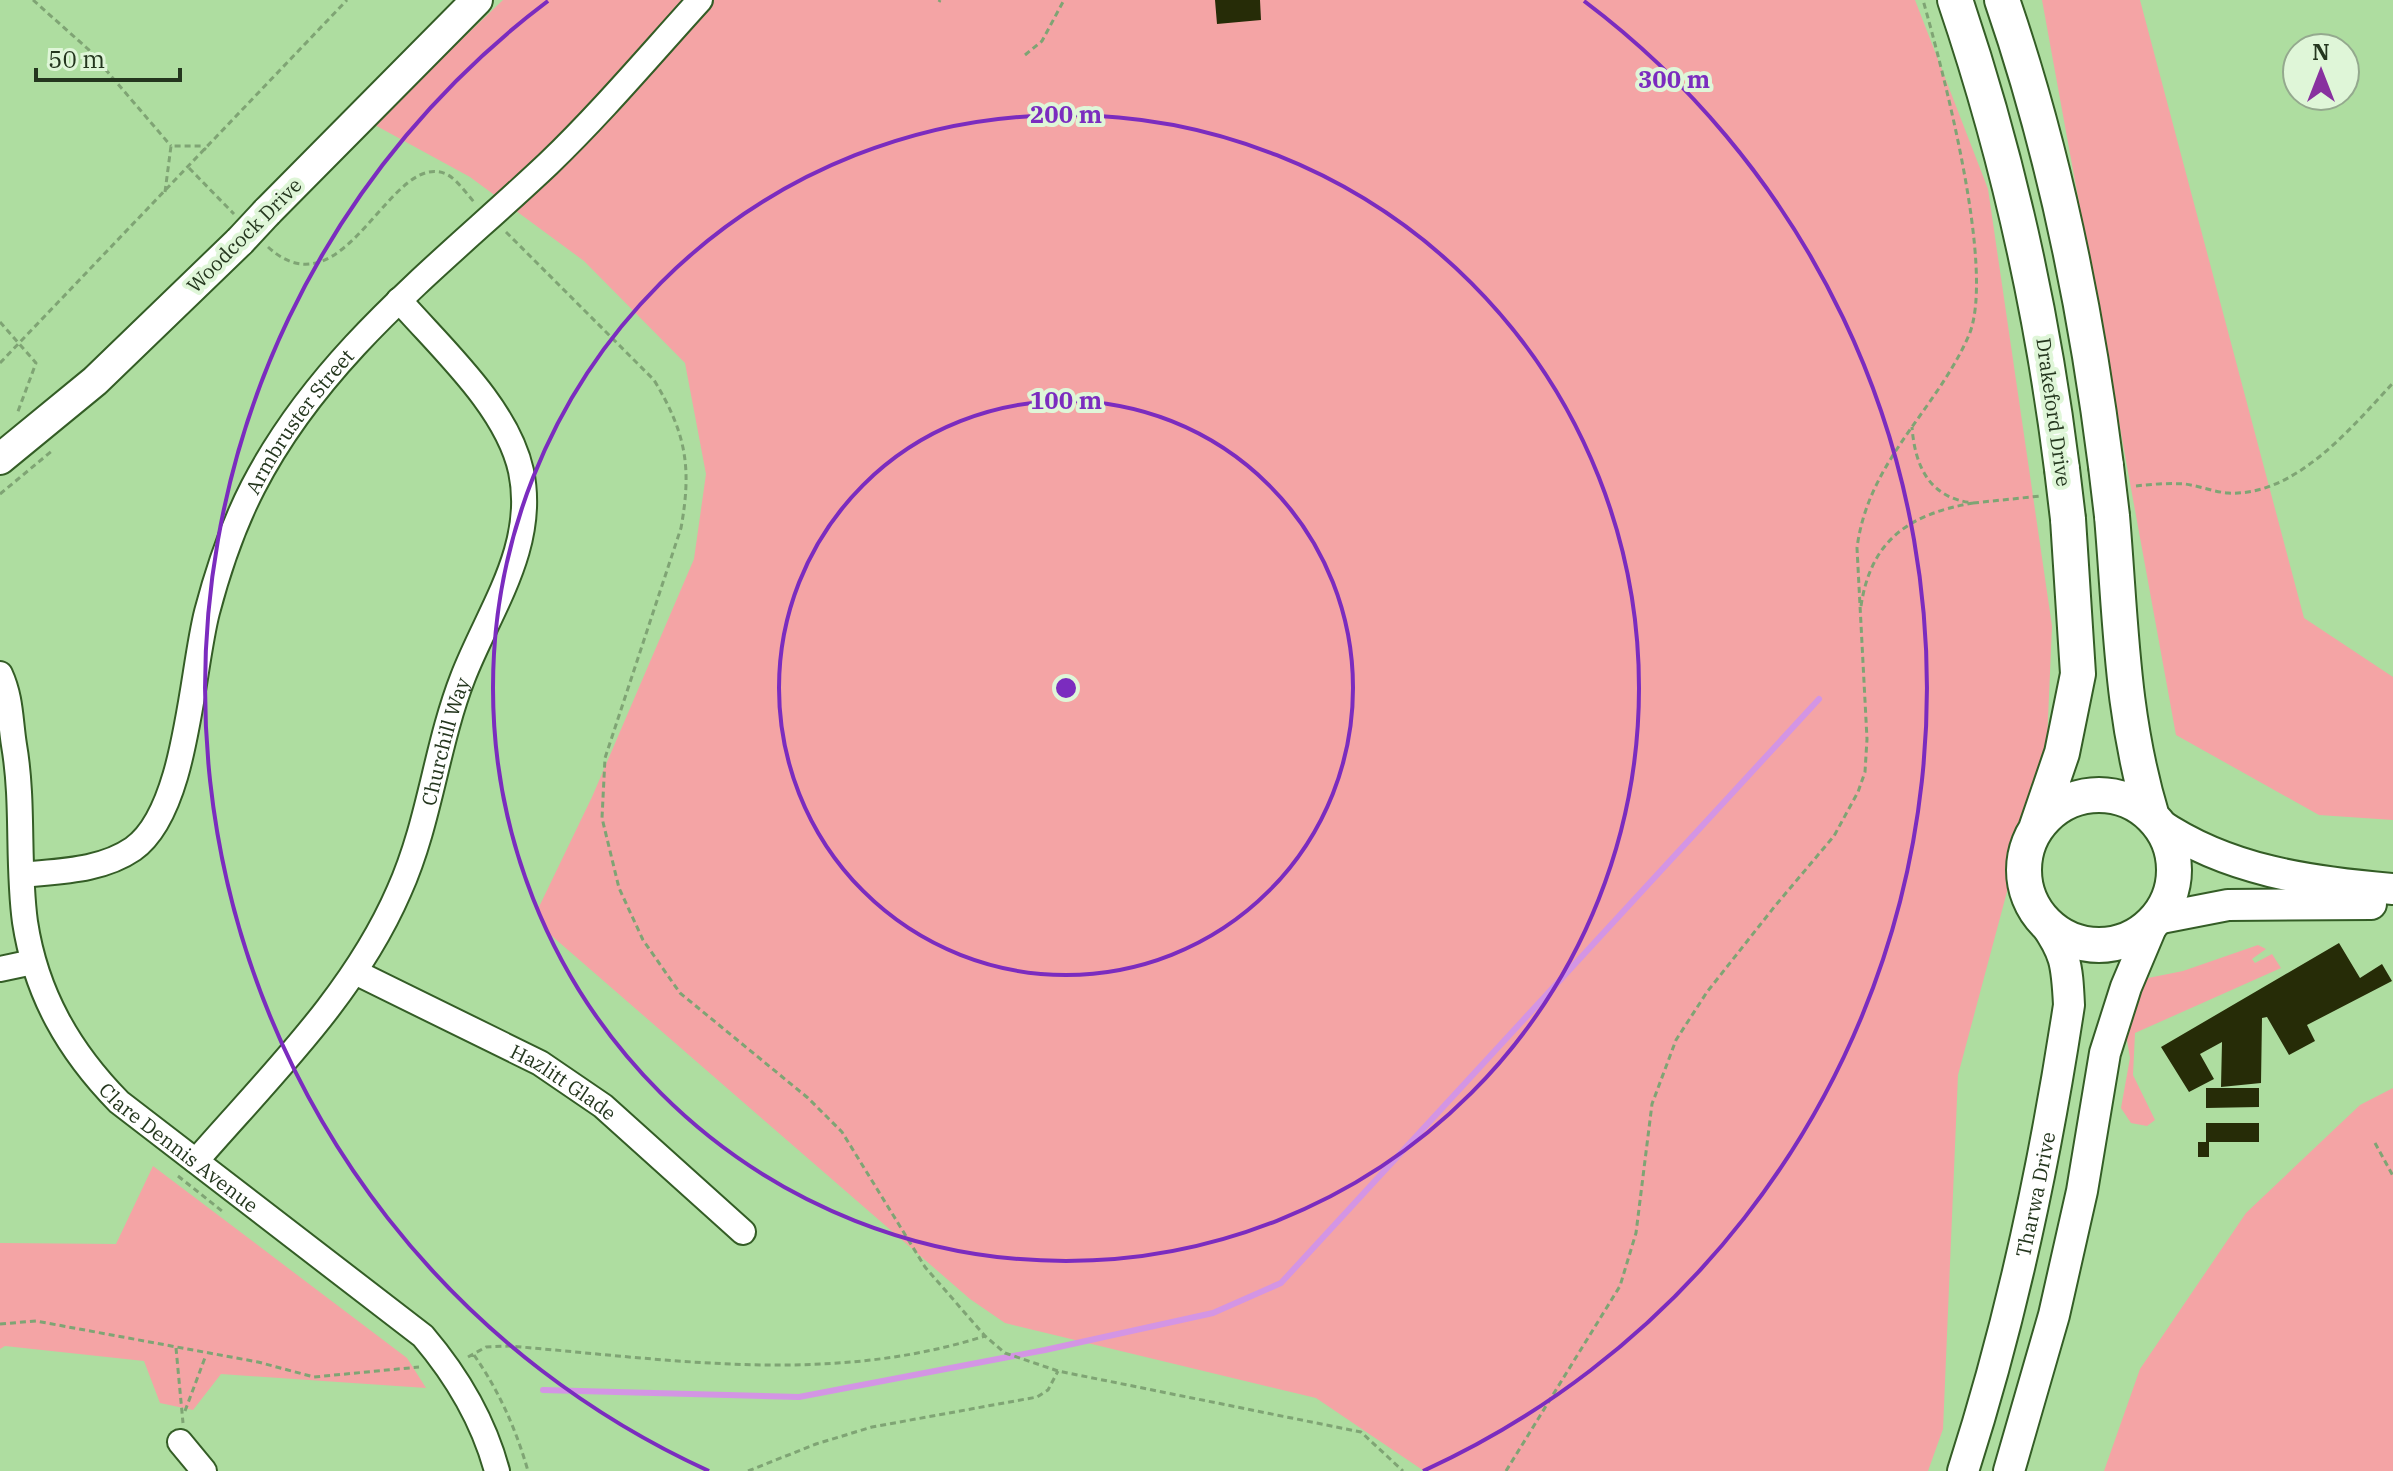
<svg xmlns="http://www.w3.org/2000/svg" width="2393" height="1471" font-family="'IBM Plex Serif',serif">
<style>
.green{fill:#f4a4a5}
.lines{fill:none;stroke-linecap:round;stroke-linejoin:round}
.stream{stroke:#d395e4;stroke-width:6}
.building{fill:#262c07}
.minor-casing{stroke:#345d26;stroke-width:28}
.major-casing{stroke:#345d26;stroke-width:34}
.highway-casing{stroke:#345d26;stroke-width:38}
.path{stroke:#7fa474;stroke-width:3;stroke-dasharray:6 4;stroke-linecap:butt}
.minor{stroke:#fff;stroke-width:24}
.major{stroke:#fff;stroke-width:30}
.highway{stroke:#fff;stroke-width:34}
.major-bridge-casing{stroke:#345d26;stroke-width:34;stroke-linecap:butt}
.highway-bridge-casing{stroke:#345d26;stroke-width:38;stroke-linecap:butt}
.major-bridge{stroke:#fff;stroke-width:30}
.highway-bridge{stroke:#fff;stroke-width:34}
.ring{fill:none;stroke:#7b2cbf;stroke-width:4}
.labels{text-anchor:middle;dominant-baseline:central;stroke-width:8;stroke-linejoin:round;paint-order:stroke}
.street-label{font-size:20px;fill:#24361e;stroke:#dff6d8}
.centre{fill:#7b2cbf;stroke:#dff6d8;stroke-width:4}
.ring-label{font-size:24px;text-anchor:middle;font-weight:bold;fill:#7b2cbf;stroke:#dff6d8;stroke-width:8;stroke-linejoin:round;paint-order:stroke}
</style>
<rect width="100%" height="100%" fill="#aedda0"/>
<path class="green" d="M 503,0 L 1915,0 L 1988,189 L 2052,626 L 2047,742 L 1958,1075 L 1943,1429 L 1928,1471 L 1424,1471 L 1316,1398 L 1005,1323 L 970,1299 L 545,930 L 537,911 L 592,797 L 694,559 L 706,474 L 685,363 L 584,261 L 470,177 L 373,124 Z
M 2042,0 L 2140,0 L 2304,618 L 2393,677 L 2393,820 L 2319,815 L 2176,735 Z
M 2258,945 L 2266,949 L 2252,959 L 2255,963 L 2272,954 L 2281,968 L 2135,1033 L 2133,1075 L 2155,1120 L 2147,1126 L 2131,1123 L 2121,1108 L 2130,1058 L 2126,1034 L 2143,979 L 2183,971 Z
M 2393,1088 L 2393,1471 L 2104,1471 L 2140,1369 L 2246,1213 L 2360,1105 Z
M 153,1166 L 407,1358 L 426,1388 L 221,1374 L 193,1410 L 160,1403 L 144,1361 L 5,1346 L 0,1349 L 0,1243 L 116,1244 Z"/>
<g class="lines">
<path class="stream" d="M 543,1390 L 799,1397 L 1045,1350 L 1213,1313 L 1281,1283 L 1819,699"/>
</g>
<path class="building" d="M 1215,0 L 1260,0 L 1261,20 L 1217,24 Z
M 2339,943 L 2360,978 L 2382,964 L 2392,981 L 2307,1025 L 2315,1041 L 2289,1055 L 2267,1017 L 2262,1018 L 2261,1083 L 2221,1087 L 2222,1042 L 2200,1054 L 2214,1079 L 2189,1092 L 2161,1047 Z
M 2206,1088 L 2259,1088 L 2259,1107 L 2206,1108 Z
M 2206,1123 L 2259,1123 L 2259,1142 L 2209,1142 L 2209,1157 L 2198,1157 L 2198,1142 L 2206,1142 Z"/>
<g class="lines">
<defs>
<g id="minor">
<path id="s1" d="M 0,674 C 11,698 10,719 14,745 C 24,803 17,863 25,922 C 36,994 69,1051 119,1102 L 423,1336 C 457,1376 483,1419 497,1471"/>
<path id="s2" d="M 22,875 C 59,871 101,871 133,849 C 187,811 191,674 207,612 C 218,570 233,526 253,487 C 322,353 441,265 548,164 C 602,112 650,55 700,0"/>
<path d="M 0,969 L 33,962"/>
<path id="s3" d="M 355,972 L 540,1063 L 603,1106 L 743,1232"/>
<path id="s4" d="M 196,1161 C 269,1077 354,995 399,891 C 430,822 436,746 463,677 C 489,610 537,547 521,471 C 507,407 441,348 399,300"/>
<path d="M 180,1442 L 204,1471"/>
</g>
<g id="major">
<path d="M 267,212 L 477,0"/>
<path d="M 0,459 L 95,381 L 240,241"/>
<path d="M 2158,823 C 2228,871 2311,882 2393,889"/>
<path d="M 2156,919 L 2228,905 L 2371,904"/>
<path id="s5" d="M 1963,1471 C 2012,1319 2045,1163 2069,1005 C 2067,964 2066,952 2041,918"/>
<path d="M 2009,1471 L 2054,1315 L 2082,1191 L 2105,1053 L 2126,987 L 2153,923"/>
</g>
<path id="highway" d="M 1955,0 C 2007,153 2042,309 2062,469
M 2002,0 C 2054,151 2086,308 2106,466
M 2112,516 C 2121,621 2121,715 2152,817
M2024 870a75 75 0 1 1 150 0a75 75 0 1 1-150 0Z
M 2036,829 L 2062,753 L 2078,674 L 2068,519"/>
</defs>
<use href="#minor" class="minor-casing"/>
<use href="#major" class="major-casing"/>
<use href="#highway" class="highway-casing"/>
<path class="path" d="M 33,0 L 88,49 L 171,146
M 939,2 L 940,0
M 1025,55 L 1042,41 L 1064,0
M 189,168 L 234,214
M 165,192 L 171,146 L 201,146 L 206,150
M 506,232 L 654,380 C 686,433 692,467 681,528 L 605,758 L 602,818 L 619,888 L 643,940 L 680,993 L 808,1098 L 842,1132 L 925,1267 L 985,1336 L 1005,1353 L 1058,1371 L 1361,1432 L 1403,1471
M 268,247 C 346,318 391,145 448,175 C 457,180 467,194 474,202
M 0,322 L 36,363 L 17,414
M 0,363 L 347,0
M 2136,486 C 2152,484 2169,483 2185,484 C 2200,486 2214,492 2228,493 C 2295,497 2352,427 2393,383
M 0,494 L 53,450
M 1973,503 L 2041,496
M 1861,606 C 1871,539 1910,514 1973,503 C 1929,498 1915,466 1912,427
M 2375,1143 L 2393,1176
M 178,1176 L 222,1211
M 0,1324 L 36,1321 L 258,1362 L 314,1377 L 419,1367
M 176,1348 L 183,1423
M 474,1355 C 499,1391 516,1429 528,1471
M 468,1357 L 486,1347 L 509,1346 C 669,1359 828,1386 985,1336
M 185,1411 L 206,1355
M 748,1471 L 816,1444 L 872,1427 L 1037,1397 L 1048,1390 L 1058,1371
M 1506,1471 L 1620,1286 L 1636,1233 L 1652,1104 L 1676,1040 L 1707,992 L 1775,906 L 1834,836 L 1858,792 L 1865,772 L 1867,739 L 1857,548 C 1868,461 1936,411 1969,335 C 1996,270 1943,71 1923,0"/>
<use href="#minor" class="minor"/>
<use href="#major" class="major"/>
<use href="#highway" class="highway"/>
<defs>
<path id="major-bridge" d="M 240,241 L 267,212"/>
<path id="highway-bridge" d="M 2106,466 L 2112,516
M 2062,469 L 2068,519"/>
</defs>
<use href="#major-bridge" class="major-bridge-casing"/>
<use href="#highway-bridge" class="highway-bridge-casing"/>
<use href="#major-bridge" class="major-bridge"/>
<use href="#highway-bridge" class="highway-bridge"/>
</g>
<g class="ring">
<circle cx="1066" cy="688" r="287"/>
<circle cx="1066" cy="688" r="573"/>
<path d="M709 1471A860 860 0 0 1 548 1M1584 1A860 860 0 0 1 1423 1471"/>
</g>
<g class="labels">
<g class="street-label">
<text transform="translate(244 235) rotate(-45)">Woodcock Drive</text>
<text transform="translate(2054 412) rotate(82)">Drakeford Drive</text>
<text stroke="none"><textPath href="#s2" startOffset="582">Armbruster Street</textPath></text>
<text stroke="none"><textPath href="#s4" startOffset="496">Churchill Way</textPath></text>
<text stroke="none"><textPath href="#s3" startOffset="236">Hazlitt Glade</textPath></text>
<text stroke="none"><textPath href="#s1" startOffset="532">Clare Dennis Avenue</textPath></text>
<text stroke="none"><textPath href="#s5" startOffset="286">Tharwa Drive</textPath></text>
</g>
</g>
<circle cx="1066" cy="688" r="12" class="centre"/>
<g class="ring-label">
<text x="1674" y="88">300 m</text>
<text x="1066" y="123">200 m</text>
<text x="1066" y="409">100 m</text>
</g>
<g transform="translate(2321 72)"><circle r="38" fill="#dff6d8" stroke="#94a98e" stroke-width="2"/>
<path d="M0-6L14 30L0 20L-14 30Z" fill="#88319f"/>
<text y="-12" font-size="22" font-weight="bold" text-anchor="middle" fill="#24361e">N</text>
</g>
<path d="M36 68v12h144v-12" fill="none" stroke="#24361e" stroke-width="4"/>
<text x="48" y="68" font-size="24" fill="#24361e" stroke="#dff6d8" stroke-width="6" paint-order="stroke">50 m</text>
</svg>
